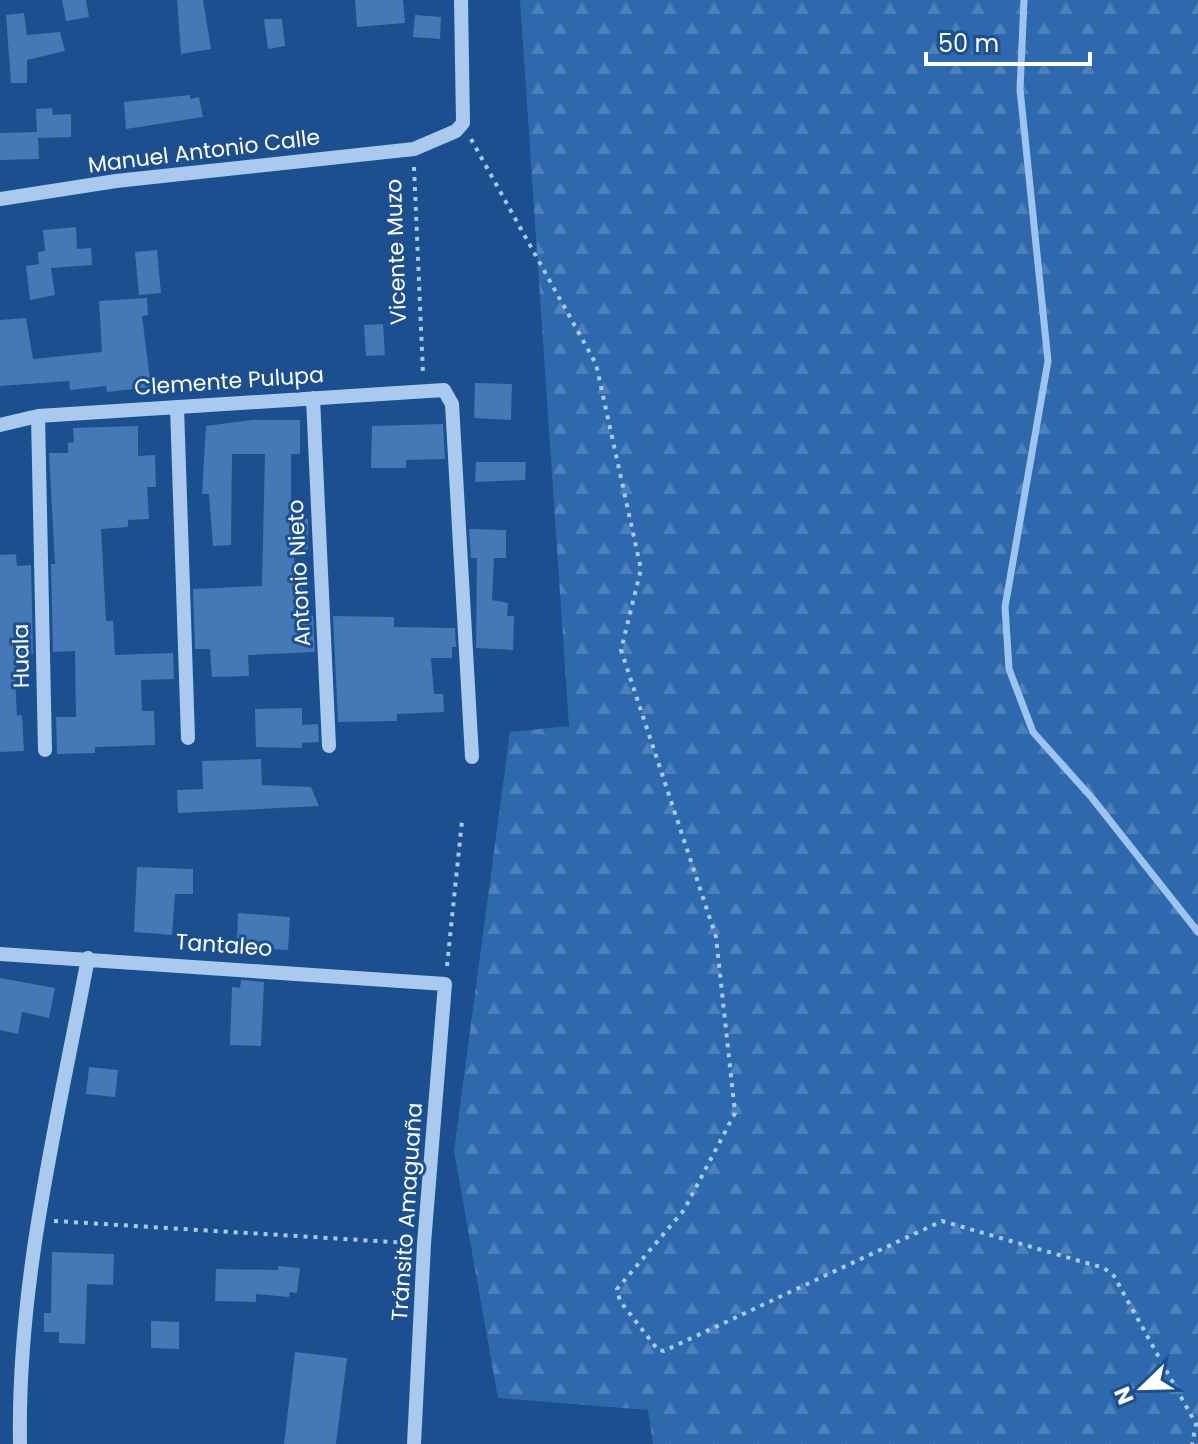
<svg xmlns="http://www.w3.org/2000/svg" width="1198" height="1444" font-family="Poppins,sans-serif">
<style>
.forest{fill:url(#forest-firs)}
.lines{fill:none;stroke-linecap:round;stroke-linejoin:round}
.stream{stroke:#9cc4f0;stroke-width:7}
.building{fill:#4478b7}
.path{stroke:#a9c9ee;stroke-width:4;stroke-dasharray:4 6;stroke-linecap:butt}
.minor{stroke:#a9c9ee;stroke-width:14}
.labels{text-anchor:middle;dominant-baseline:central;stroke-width:6;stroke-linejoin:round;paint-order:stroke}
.street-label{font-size:22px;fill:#fff;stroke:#1b4f8f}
</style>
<defs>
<pattern id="forest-firs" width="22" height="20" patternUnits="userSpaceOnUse" patternTransform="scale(2)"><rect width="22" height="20" fill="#2e69ad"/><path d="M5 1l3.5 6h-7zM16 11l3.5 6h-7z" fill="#4d80b9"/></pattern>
</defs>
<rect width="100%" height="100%" fill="#1b4f8f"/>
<path class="forest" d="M 520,0 L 1198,0 L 1198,1444 L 653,1444 L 648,1410 L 498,1398 L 454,1151 L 510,732 L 569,726 Z"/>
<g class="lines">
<path class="stream" d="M 1024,0 L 1020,89 L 1048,361 L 1005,607 L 1009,669 L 1033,732 L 1092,798 L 1198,932"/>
</g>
<path class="building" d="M 62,0 L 86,0 L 89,17 L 66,21 Z
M 177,0 L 203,0 L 211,49 L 181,54 Z
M 355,0 L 403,0 L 405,23 L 357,27 Z
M 24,13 L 27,35 L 60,32 L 65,51 L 27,60 L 27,83 L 11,83 L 6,15 Z
M 415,15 L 441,17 L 440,39 L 413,37 Z
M 264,19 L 282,19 L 285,46 L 268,49 Z
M 190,95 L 190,99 L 199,97 L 203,117 L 126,129 L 124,102 Z
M 52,108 L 53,115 L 71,114 L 71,137 L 38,138 L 39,159 L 0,160 L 0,133 L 37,132 L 36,109 Z
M 76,227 L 77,249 L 91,248 L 92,265 L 51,268 L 55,295 L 30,300 L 26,266 L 39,264 L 38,252 L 45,251 L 43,230 Z
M 157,250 L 161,293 L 139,295 L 135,252 Z
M 147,298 L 148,315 L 142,316 L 151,387 L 107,392 L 106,386 L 70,390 L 69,381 L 0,386 L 0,320 L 26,318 L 33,359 L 102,352 L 99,301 Z
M 383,324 L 385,355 L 366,356 L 364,325 Z
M 475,383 L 512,384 L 511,420 L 474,418 Z
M 252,420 L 300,420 L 300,454 L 291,454 L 291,500 L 293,519 L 308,519 L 308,550 L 294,550 L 294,586 L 302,587 L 301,616 L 313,616 L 315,652 L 248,655 L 249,676 L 212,677 L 210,649 L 195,649 L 193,589 L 262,586 L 265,454 L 232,454 L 231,545 L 213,546 L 209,494 L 202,494 L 206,426 Z
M 443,424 L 445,459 L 406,460 L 406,468 L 371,468 L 372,426 Z
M 138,426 L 138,456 L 155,455 L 156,487 L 147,487 L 149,519 L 128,520 L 128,527 L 101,529 L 106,621 L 113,621 L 115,655 L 173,653 L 174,679 L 141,680 L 142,711 L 154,711 L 155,745 L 95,747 L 95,753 L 57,754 L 56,717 L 76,717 L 75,651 L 53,652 L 51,564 L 55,564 L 49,453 L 68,453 L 68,443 L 74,442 L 73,428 Z
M 476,462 L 526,462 L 525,480 L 475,482 Z
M 469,529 L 506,530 L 506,558 L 494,558 L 492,600 L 508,603 L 507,616 L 514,616 L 513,650 L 476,648 L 477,558 L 471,558 Z
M 16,554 L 17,566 L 31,565 L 33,654 L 18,655 L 15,677 L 17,716 L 22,715 L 24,751 L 0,752 L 0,555 Z
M 333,616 L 394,617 L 394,627 L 455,628 L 456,647 L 452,647 L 452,658 L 431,658 L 434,694 L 443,694 L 444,712 L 397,714 L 397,721 L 338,722 Z
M 302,708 L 302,725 L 318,724 L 319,742 L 302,743 L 302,748 L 256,747 L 255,709 Z
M 261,759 L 262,785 L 311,787 L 319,806 L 178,813 L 177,790 L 203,789 L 202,761 Z
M 137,867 L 193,869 L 193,894 L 175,894 L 172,935 L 134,932 Z
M 238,913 L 290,917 L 288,950 L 268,949 L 269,942 L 237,940 Z
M 0,978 L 55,988 L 49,1018 L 22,1012 L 18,1034 L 0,1030 Z
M 241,980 L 264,982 L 261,1046 L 230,1045 L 232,987 L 240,988 Z
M 89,1067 L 118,1070 L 115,1097 L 86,1094 Z
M 52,1252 L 114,1254 L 113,1285 L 87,1284 L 85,1344 L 59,1343 L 59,1332 L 44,1332 L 44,1313 L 51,1313 Z
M 278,1266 L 300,1268 L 297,1293 L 290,1292 L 289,1297 L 256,1294 L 256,1302 L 215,1301 L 216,1269 L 278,1270 Z
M 151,1321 L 179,1322 L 179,1349 L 151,1348 Z
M 295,1352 L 347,1358 L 336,1444 L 284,1444 Z"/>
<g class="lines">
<path class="path" d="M 471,139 L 596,364 L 641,569 L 621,650 L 716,937 L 735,1113 L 684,1210 L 617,1289 L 620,1301 L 658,1350 L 664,1351 L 942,1221 L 1104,1268 L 1114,1276 L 1196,1424 L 1192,1444
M 414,167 L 423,374
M 447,966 L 462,821
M 54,1221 L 409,1243"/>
<path class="minor" d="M 0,199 L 116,181 L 414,149 L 456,131 L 463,123 L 461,0
M 313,398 L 329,746
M 177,407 L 188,738
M 38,416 L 45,750
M 0,425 L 38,416 L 444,390 L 452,404 L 472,757
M 0,954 L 445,984 L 424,1244 L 414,1444
M 20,1444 C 17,1280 58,1119 88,958"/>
</g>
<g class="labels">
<g class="street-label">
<text transform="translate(204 151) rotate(-7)">Manuel Antonio Calle</text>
<text transform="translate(396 252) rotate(-92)">Vicente Muzo</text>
<text transform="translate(229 381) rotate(-4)">Clemente Pulupa</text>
<text transform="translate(299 573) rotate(-93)">Antonio Nieto</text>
<text transform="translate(21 656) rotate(-91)">Huala</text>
<text transform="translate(224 945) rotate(4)">Tantaleo</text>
<text transform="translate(407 1212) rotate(-86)">Tránsito Amaguaña</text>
</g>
</g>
<g transform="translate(1142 1388) rotate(247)" stroke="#1b4f8f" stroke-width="6" paint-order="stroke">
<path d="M0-6L14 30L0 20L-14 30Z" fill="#ffffff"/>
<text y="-12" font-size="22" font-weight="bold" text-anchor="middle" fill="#ffffff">N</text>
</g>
<path d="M926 52v12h164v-12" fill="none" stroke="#ffffff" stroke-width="4"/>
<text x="938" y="52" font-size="24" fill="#ffffff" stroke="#1b4f8f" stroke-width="6" paint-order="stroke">50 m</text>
</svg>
